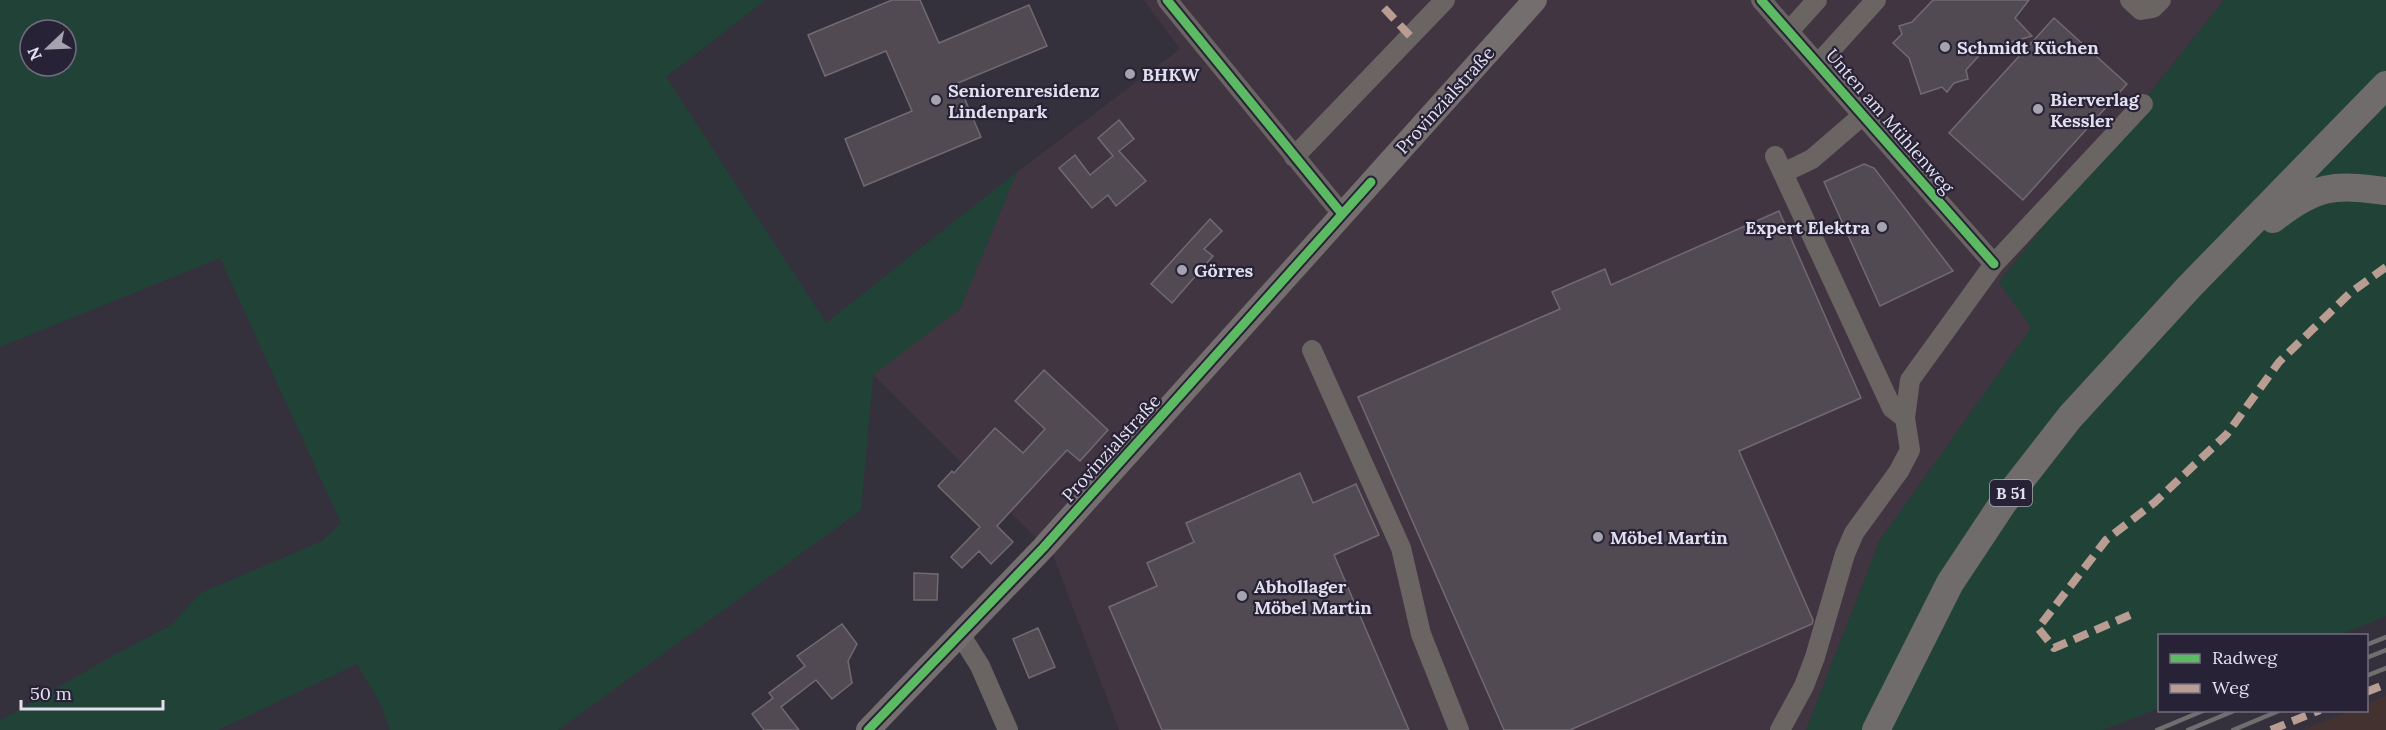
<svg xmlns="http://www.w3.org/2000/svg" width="2386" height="730" font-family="Lora,serif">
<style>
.commercial{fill:#413542}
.industrial{fill:#443230}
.green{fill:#214337;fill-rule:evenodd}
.building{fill:#524a52;stroke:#706a71;stroke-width:1.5}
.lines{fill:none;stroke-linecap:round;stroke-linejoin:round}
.minor{stroke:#6a6563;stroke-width:20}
.major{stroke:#756e6e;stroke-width:24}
.highway{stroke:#716c6c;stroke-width:28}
.rail{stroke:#716e70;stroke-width:4.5}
.quiet{stroke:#b99d93;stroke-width:8;stroke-dasharray:15 8;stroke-linecap:butt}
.cycleway-casing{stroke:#282237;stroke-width:13}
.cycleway{stroke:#5cba63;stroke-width:9}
.poi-dot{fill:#a6a3b0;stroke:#282237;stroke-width:2}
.labels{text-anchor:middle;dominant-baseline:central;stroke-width:4.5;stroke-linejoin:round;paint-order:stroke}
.shield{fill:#282237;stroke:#aba7b7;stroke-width:1.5}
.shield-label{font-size:16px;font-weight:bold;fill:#e3e0ee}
.poi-label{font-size:18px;font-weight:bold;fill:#e3e0ee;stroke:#282237;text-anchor:start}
.street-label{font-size:18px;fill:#e3e0ee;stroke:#282237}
</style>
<rect width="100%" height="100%" fill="#34313c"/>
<path class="commercial" d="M 1144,0 L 2224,0 L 1999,282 L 2031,328 L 1880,540 L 1806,730 L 1119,730 L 1053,555 L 873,374 L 960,309 L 1017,172 L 1180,49 Z"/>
<path class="industrial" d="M 2386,696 L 2386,730 L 2302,730 L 2350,711 L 2366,710 L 2367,704 Z"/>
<path class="green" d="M 0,0 L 765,0 L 666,77 L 826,323 L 1017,172 L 960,309 L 873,375 L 861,510 L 558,730 L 390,730 L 381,705 L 357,664 L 218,730 L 0,730 L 0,721 L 114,655 L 170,626 L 201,593 L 322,541 L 341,523 L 220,258 L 0,347 ZM 30,30 L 66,30 L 66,66 L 30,66 Z
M 2224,0 L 2386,0 L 2386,616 L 2339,635 L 2160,636 L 2159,708 L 2103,730 L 1806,730 L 1880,540 L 2031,328 L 1999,282 Z"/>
<path class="building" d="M 892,0 L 920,0 L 939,43 L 1029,5 L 1047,46 L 958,83 L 981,137 L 864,186 L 845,139 L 912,111 L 886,51 L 825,76 L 808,35 Z
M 1933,0 L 2029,0 L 2015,18 L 2032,36 L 1985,49 L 1966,70 L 1968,79 L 1954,83 L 1947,92 L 1942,87 L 1921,94 L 1909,58 L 1893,43 L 1902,34 L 1899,26 L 1912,22 Z
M 2054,18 L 2127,84 L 2023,200 L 1949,133 Z
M 1119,120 L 1134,139 L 1119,151 L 1146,181 L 1116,206 L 1108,195 L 1092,208 L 1059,168 L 1075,155 L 1090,175 L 1113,156 L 1098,138 Z
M 1864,164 L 1874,168 L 1953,271 L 1880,306 L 1824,182 Z
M 1779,211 L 1861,398 L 1739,451 L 1813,620 L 1812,624 L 1570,730 L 1504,730 L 1358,397 L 1560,309 L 1552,292 L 1605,269 L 1611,285 Z
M 1210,219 L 1222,231 L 1204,249 L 1213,256 L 1172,303 L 1151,284 Z
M 1044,370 L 1108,430 L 1080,461 L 1067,450 L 997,526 L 1013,542 L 991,564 L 979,551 L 962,568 L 951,557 L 980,527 L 938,486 L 952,471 L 954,473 L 995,428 L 1023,453 L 1045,429 L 1015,401 Z
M 1300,473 L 1313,503 L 1356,484 L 1379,535 L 1334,555 L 1409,730 L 1162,730 L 1109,607 L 1157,586 L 1147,563 L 1194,542 L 1186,523 Z
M 914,573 L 938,574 L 937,600 L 914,600 Z
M 842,624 L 857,644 L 848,661 L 852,683 L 832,699 L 816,680 L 781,707 L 799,730 L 764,730 L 752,714 L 773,698 L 769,693 L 805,666 L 797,656 Z
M 1038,628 L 1055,667 L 1029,678 L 1013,639 Z"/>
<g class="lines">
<path class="minor" d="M 1167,0 L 1342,214
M 1761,0 L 1994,264
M 2130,0 L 2141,10 L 2153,8 L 2161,0
M 1789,31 L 1817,0
M 1818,64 L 1876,0
M 1775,156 L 1892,408 L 1905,418
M 1294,157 L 1445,0
M 1783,173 L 1812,159 L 1863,115
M 1312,350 L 1401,548 L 1421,634 L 1459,730
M 960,634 L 980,666 L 1008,730
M 1780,730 L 1804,686 L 1815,657 L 1845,554 L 1854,533 L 1899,471 L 1910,450 L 1905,418 L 1910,380 L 1994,264 L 2143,104"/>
<path class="major" d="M 868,730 L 1043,548 L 1535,0"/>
<path class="highway" d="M 2273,219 C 2316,185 2333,184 2386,191
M 1876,730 L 1950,583 L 2003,503 L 2070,417 L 2190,286 L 2386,85"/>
<path class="rail" d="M 2366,645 L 2386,637
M 2366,658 L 2386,650
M 2366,676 L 2386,668
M 2157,730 L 2205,710
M 2188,730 L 2236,710
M 2233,730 L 2281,710"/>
<path class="quiet" d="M 1384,8 L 1410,36
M 2130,615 L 2054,648 L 2038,628 L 2106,540 L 2155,502 L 2227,434 L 2279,362 L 2350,293 L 2386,267
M 2366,692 L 2386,684
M 2271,730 L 2320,710"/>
<defs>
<path id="cycleway" d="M 1167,0 L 1342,214
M 1761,0 L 1994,264
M 868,730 L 1043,548 L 1371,182"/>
</defs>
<use href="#cycleway" class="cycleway-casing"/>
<use href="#cycleway" class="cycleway"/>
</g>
<g class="poi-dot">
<circle cx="1945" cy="47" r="6"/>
<circle cx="1130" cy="74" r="6"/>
<circle cx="936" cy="100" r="6"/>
<circle cx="2038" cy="109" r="6"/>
<circle cx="1882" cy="227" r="6"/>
<circle cx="1182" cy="270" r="6"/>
<circle cx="1598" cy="537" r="6"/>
<circle cx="1242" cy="596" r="6"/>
</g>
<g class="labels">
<rect class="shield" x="1990" y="480" width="42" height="26" rx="4.5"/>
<g class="shield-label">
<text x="2011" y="493">B 51</text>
</g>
<g class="poi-label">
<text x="1957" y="47">Schmidt Küchen</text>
<text x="1142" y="74">BHKW</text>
<text x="948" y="90">Seniorenresidenz<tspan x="948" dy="21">Lindenpark</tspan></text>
<text x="2050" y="99">Bierverlag<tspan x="2050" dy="21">Kessler</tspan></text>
<text x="1870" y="227" text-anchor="end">Expert Elektra</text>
<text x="1194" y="270">Görres</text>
<text x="1610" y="537">Möbel Martin</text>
<text x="1254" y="586">Abhollager<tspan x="1254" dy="21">Möbel Martin</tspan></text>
</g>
<g class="street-label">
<text transform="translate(1445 100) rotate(-48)">Provinzialstraße</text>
<text transform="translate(1890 121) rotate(49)">Unten am Mühlenweg</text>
<text transform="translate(1111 448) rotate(-48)">Provinzialstraße</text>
</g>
</g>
<rect x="2158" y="634" width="210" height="78" fill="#282237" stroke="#736e80" stroke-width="1.5"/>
<rect x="2170" y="654" width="30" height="9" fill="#5cba63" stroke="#736e80" stroke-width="1.5"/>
<text x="2212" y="664" font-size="18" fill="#e3e0ee">Radweg</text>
<rect x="2170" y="684" width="30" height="9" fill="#b99d93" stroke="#736e80" stroke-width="1.5"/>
<text x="2212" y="694" font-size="18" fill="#e3e0ee">Weg</text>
<g transform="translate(48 48) rotate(247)"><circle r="28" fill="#282237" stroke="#736e80" stroke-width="1.5"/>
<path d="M0-4.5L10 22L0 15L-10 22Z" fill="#a6a3b0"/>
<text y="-9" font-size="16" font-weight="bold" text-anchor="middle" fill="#e3e0ee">N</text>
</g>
<path d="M21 700v9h142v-9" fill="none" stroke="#e3e0ee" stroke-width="3"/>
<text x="30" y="700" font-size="18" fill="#e3e0ee" stroke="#282237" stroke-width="4.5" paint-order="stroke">50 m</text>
</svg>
